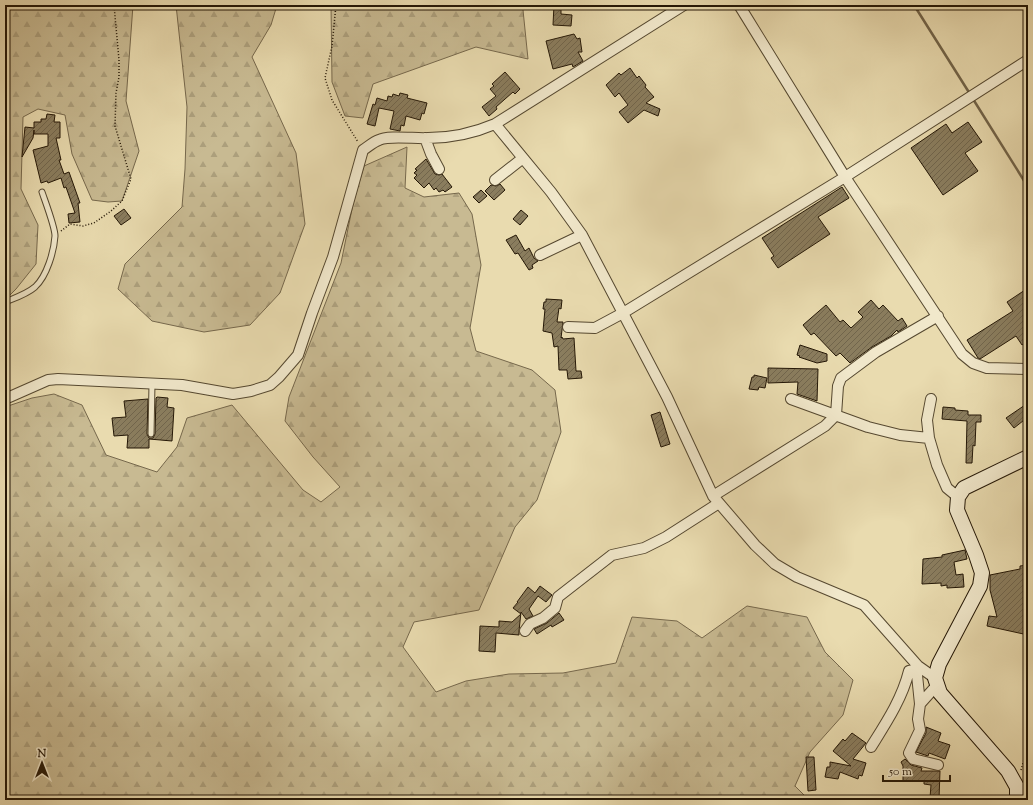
<svg xmlns="http://www.w3.org/2000/svg" width="1033" height="805" font-family="'Sorts Mill Goudy',serif">
<style>
.forest{fill:url(#forest-firs);stroke:#76684c}
.lines{fill:none;stroke-linecap:round;stroke-linejoin:round}
.stream{stroke:#726449;stroke-width:2.5}
.building{fill:url(#building-hatch);stroke:#241706}
.lane-casing{stroke:#554830;stroke-width:7}
.street-casing{stroke:#554830;stroke-width:12}
.secondary-casing{stroke:#241706;stroke-width:16}
.path{stroke:#241706;stroke-width:1.5;stroke-dasharray:1 2;stroke-linecap:butt}
.lane{stroke:#f1e8cb;stroke-width:5}
.street{stroke:#f1e8cb;stroke-width:10}
.secondary{stroke:#f1e8cb;stroke-width:14}
</style>
<defs>
<pattern id="forest-firs" width="22" height="20" patternUnits="userSpaceOnUse"><rect width="22" height="20" fill="#c8ba92"/><path d="M5 1l3.5 6h-7zM16 11l3.5 6h-7z" fill="#ac9f7c"/></pattern>
<pattern id="building-hatch" width="6" height="6" patternUnits="userSpaceOnUse"><rect width="6" height="6" fill="#8a7d5e"/><path d="M-1 1l2-2M0 6l6-6M5 7l2-2" fill="none" stroke="#71654c"/></pattern>
</defs>
<rect width="100%" height="100%" fill="#e9dbaf"/>
<filter id="stains"><feTurbulence type="fractalNoise" baseFrequency=".005" numOctaves="4"/><feColorMatrix values="0 0 0 0 .2 0 0 0 0 .09 0 0 0 0 .02 0 0 0 .5 -.17"/></filter>
<radialGradient id="worn" r=".72"><stop offset=".6" stop-color="#630" stop-opacity="0"/><stop offset="1" stop-color="#630" stop-opacity=".3"/></radialGradient>
<path class="forest" d="M 5,5 L 133,5 L 126,101 L 139,151 L 122,201 L 108,202 L 92,200 L 72,154 L 65,115 L 38,109 L 23,117 L 21,189 L 38,225 L 36,264 L 16,289 L 5,300 Z
M 176,5 L 277,5 L 271,25 L 252,57 L 296,153 L 305,224 L 280,293 L 250,325 L 204,332 L 152,321 L 118,289 L 125,264 L 182,207 L 185,169 L 187,107 Z
M 331,5 L 524,5 L 523,10 L 528,59 L 476,47 L 373,84 L 363,118 L 345,116 L 332,82 Z
M 407,147 L 405,188 L 424,197 L 459,193 L 472,214 L 481,265 L 470,328 L 476,351 L 532,370 L 555,390 L 561,432 L 537,500 L 515,527 L 479,610 L 414,622 L 403,647 L 436,692 L 466,681 L 509,674 L 563,673 L 616,663 L 632,617 L 677,621 L 702,638 L 747,606 L 807,617 L 825,652 L 853,680 L 843,715 L 810,752 L 795,786 L 809,800 L 5,800 L 5,407 L 32,398 L 54,394 L 82,405 L 106,455 L 157,472 L 177,447 L 187,418 L 232,405 L 303,490 L 321,502 L 340,487 L 313,457 L 285,421 L 289,397 L 341,263 L 353,204 L 364,166 Z"/>
<g class="lines">
<path class="stream" d="M 914,5 L 970,94
M 973,99 L 1028,187"/>
</g>
<path class="building" d="M 554,5 L 561,5 L 561,14 L 572,15 L 571,26 L 553,25 Z
M 574,34 L 577,39 L 580,38 L 582,52 L 578,52 L 583,61 L 573,67 L 572,64 L 553,69 L 546,41 Z
M 630,68 L 637,78 L 639,76 L 646,85 L 645,87 L 654,97 L 646,103 L 660,109 L 658,116 L 644,110 L 628,123 L 619,112 L 628,105 L 619,93 L 615,97 L 606,85 L 619,73 L 621,75 Z
M 505,72 L 520,89 L 515,94 L 513,92 L 496,107 L 497,109 L 489,116 L 482,107 L 496,96 L 490,89 L 494,86 L 492,84 Z
M 400,93 L 408,95 L 407,98 L 427,103 L 424,114 L 422,113 L 420,120 L 406,116 L 404,126 L 401,125 L 400,131 L 390,129 L 394,111 L 379,108 L 375,126 L 367,124 L 373,104 L 375,105 L 377,98 L 387,101 L 388,96 L 392,97 L 393,94 L 399,96 Z
M 47,114 L 55,115 L 54,122 L 60,122 L 60,138 L 56,138 L 61,160 L 59,160 L 64,174 L 69,172 L 80,203 L 78,203 L 80,222 L 69,223 L 68,214 L 75,213 L 66,187 L 64,188 L 61,178 L 48,183 L 47,181 L 41,183 L 33,150 L 48,146 L 48,134 L 34,134 L 34,130 L 33,138 L 22,157 L 25,127 L 34,128 L 34,122 L 41,122 L 41,119 L 46,119 Z
M 968,122 L 982,142 L 965,153 L 978,171 L 943,195 L 911,148 L 946,124 L 952,133 Z
M 426,159 L 435,174 L 439,175 L 442,174 L 452,187 L 445,192 L 443,190 L 439,192 L 436,188 L 434,190 L 429,183 L 424,188 L 414,178 L 417,175 L 414,173 L 417,170 L 415,169 Z
M 500,184 L 505,190 L 494,200 L 485,191 L 491,185 L 496,186 Z
M 842,187 L 849,198 L 818,217 L 830,234 L 778,268 L 771,258 L 774,256 L 762,238 Z
M 481,190 L 487,196 L 479,203 L 473,197 Z
M 124,209 L 131,218 L 121,225 L 114,216 Z
M 521,210 L 528,216 L 520,225 L 513,219 Z
M 516,235 L 525,251 L 529,248 L 534,258 L 538,261 L 532,265 L 533,268 L 529,270 L 518,253 L 515,254 L 506,240 Z
M 1028,288 L 1028,329 L 1025,331 L 1028,337 L 1028,341 L 1022,345 L 1016,336 L 980,359 L 978,358 L 967,340 L 1013,311 L 1007,302 Z
M 546,299 L 562,300 L 561,309 L 559,308 L 557,322 L 563,322 L 561,338 L 562,337 L 563,339 L 574,338 L 576,371 L 581,371 L 582,378 L 568,379 L 567,370 L 559,370 L 558,346 L 554,347 L 552,333 L 543,331 L 545,309 L 543,309 L 544,302 L 546,302 Z
M 871,300 L 879,309 L 883,305 L 898,321 L 902,318 L 907,326 L 898,332 L 897,330 L 891,336 L 872,347 L 850,363 L 840,353 L 836,356 L 814,333 L 811,335 L 803,325 L 826,305 L 840,322 L 843,320 L 851,328 L 863,317 L 858,312 Z
M 800,345 L 827,354 L 827,361 L 817,363 L 799,357 L 800,356 L 797,355 Z
M 768,368 L 818,369 L 817,401 L 797,394 L 798,382 L 768,383 Z
M 754,375 L 767,378 L 765,388 L 759,387 L 758,390 L 749,389 L 752,377 L 754,377 Z
M 157,397 L 168,398 L 167,407 L 174,408 L 172,441 L 149,439 L 149,448 L 127,448 L 128,435 L 114,436 L 112,418 L 126,417 L 124,401 L 148,399 L 147,434 L 149,438 L 153,438 L 155,434 L 156,398 Z
M 1028,403 L 1028,417 L 1014,428 L 1006,418 Z
M 943,407 L 955,408 L 955,410 L 968,411 L 968,415 L 981,415 L 981,422 L 976,422 L 975,446 L 973,445 L 972,463 L 966,463 L 967,421 L 942,419 Z
M 660,412 L 670,444 L 661,447 L 651,415 Z
M 965,550 L 967,559 L 954,562 L 956,575 L 963,574 L 964,587 L 947,588 L 947,585 L 941,586 L 941,583 L 922,584 L 923,559 L 942,557 L 942,555 Z
M 1028,565 L 1028,635 L 987,626 L 989,616 L 997,617 L 990,590 L 990,575 L 1020,569 L 1020,566 Z
M 540,586 L 552,595 L 546,602 L 538,596 L 529,609 L 533,616 L 526,619 L 521,612 L 519,631 L 519,635 L 496,633 L 495,652 L 479,651 L 480,626 L 499,627 L 499,621 L 512,622 L 521,614 L 513,608 L 518,602 L 517,602 L 528,587 L 535,593 Z
M 559,613 L 564,620 L 552,627 L 551,625 L 537,634 L 534,629 L 547,623 Z
M 926,727 L 941,733 L 938,741 L 950,745 L 945,759 L 929,753 L 928,756 L 916,752 L 926,733 Z
M 852,733 L 866,743 L 853,759 L 866,763 L 862,776 L 859,775 L 858,779 L 840,772 L 838,779 L 825,777 L 827,767 L 830,767 L 830,762 L 851,766 L 833,751 L 843,739 L 845,741 Z
M 806,757 L 814,757 L 816,790 L 808,791 Z
M 905,759 L 911,765 L 922,768 L 921,771 L 940,771 L 939,799 L 930,798 L 931,785 L 924,784 L 924,781 L 903,781 L 903,766 L 901,762 Z"/>
<g class="lines">
<defs>
<path id="lane" d="M 5,302 C 15,298 27,294 35,287 C 47,276 54,251 55,236 C 55,227 45,201 42,192
M 151,434 L 152,384"/>
<path id="street" d="M 739,5 L 845,177 L 962,354 L 973,363 L 987,368 L 1028,369
M 495,124 L 551,192 L 582,235 L 667,397 L 713,496 L 755,545 L 775,564 L 797,577 L 864,605 L 918,666 L 935,678
M 425,138 L 431,154 L 439,169
M 495,180 L 523,158
M 540,255 L 582,235
M 568,327 L 595,328 L 623,313 L 845,177 L 1028,60
M 5,399 L 48,380 L 58,379 L 182,385 L 233,394 L 251,391 L 270,385 L 279,377 L 298,355 L 312,313 L 333,257 L 363,150 C 368,147 373,142 379,140 C 388,135 417,139 428,138 C 451,138 474,133 495,124 L 684,5
M 791,399 L 868,427 L 900,435 L 929,438
M 931,399 L 927,420 L 929,438 L 937,465 L 947,488 L 958,497
M 713,496 L 825,426 L 836,415 L 838,386 L 841,378 L 876,352 L 938,316
M 525,631 L 530,624 L 543,618 L 555,608 L 558,597 L 612,555 L 644,548 L 666,537 L 719,503
M 937,685 L 920,704 L 918,719 L 920,730 L 909,753 L 913,759 L 938,765
M 871,747 C 886,723 902,699 909,671 L 914,670 L 917,675 L 920,704"/>
<path id="secondary" d="M 1017,800 L 1017,787 L 1008,771 L 940,693 L 935,678 L 939,664 L 980,586 L 982,573 L 976,555 L 957,510 L 958,497 L 964,488 L 1028,457"/>
</defs>
<use href="#lane" class="lane-casing"/>
<use href="#street" class="street-casing"/>
<use href="#secondary" class="secondary-casing"/>
<path class="path" d="M 336,5 L 332,46 L 325,78 L 332,100 L 358,142
M 61,231 L 70,224 L 83,226 L 94,223 L 111,211 L 122,201 L 131,179 L 115,126 L 116,93 L 119,77 L 119,60 L 114,5
M 1021,770 L 1028,745"/>
<use href="#lane" class="lane"/>
<use href="#street" class="street"/>
<use href="#secondary" class="secondary"/>
</g>
<rect width="1033" height="805" fill="none" stroke="#e9dbaf" stroke-width="20"/>
<rect x="6" y="6" width="1021" height="793" fill="none" stroke="#241706" stroke-width="2"/>
<rect x="10" y="10" width="1013" height="785" fill="none" stroke="#241706"/>
<g transform="translate(42 763)" stroke="#f1e8cb" stroke-width="3" paint-order="stroke">
<path d="M0-3L7 15L0 10L-7 15Z" fill="#241706"/>
<text y="-6" font-size="11" font-weight="bold" text-anchor="middle" fill="#241706">N</text>
</g>
<path d="M883 775v6h67v-6" fill="none" stroke="#241706" stroke-width="2"/>
<text x="889" y="775" font-size="12" fill="#241706" stroke="#f1e8cb" stroke-width="3" paint-order="stroke">50 m</text>
<rect width="100%" height="100%" filter="url(#stains)"/>
<rect width="100%" height="100%" fill="url(#worn)"/>
</svg>
